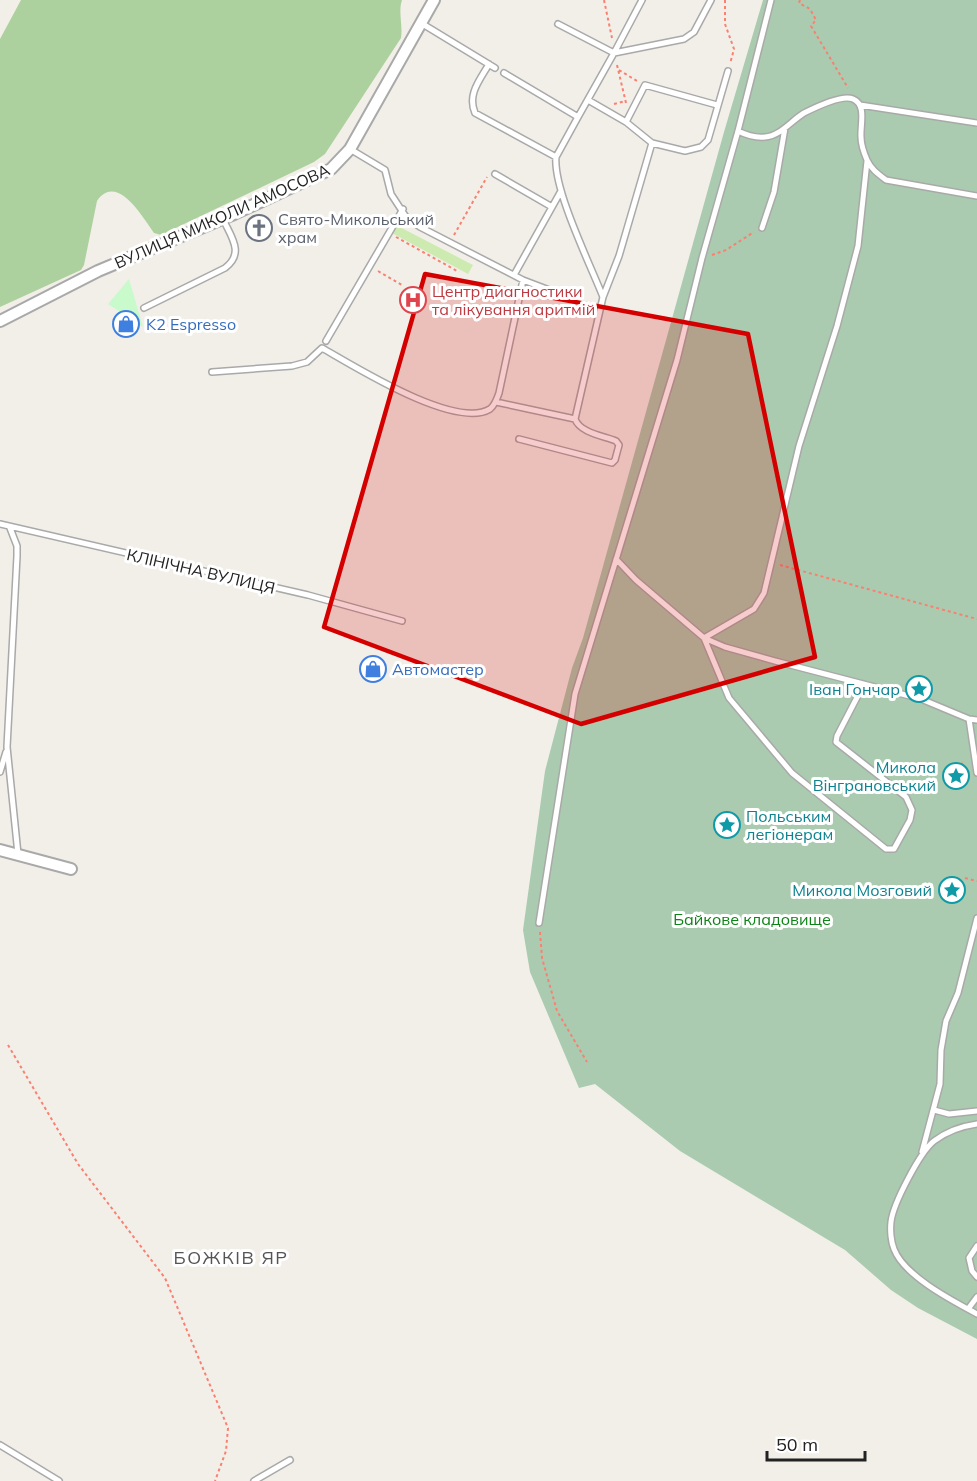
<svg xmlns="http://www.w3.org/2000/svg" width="977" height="1481" font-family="Mulish,sans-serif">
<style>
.grass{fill:#cdebb0}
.forest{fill:#add19e}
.cemetery{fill:#aacbaf}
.park{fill:#c8facc}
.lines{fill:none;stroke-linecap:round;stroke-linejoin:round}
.service-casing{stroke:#a9a9a9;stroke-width:8}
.minor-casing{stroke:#a9a9a9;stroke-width:14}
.path{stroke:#fa8072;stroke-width:2;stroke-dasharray:3 3;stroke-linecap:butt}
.service{stroke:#fff;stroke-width:5}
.minor{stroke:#fff;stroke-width:10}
.marked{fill:#d40000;fill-opacity:0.2;stroke:#d40000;stroke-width:4.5;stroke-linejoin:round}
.labels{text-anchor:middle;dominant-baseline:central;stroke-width:6;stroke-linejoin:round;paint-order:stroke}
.street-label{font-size:16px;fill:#222;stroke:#fff}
.worship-label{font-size:16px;fill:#5b616d;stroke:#fff;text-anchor:start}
.health-label{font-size:16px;fill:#be3a42;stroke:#fff;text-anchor:start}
.shop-label{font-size:16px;fill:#366cbe;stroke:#fff;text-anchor:start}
.culture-label{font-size:16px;fill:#0d838f;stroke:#fff;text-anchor:end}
.park-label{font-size:16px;fill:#0c8416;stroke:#fff}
.neighbourhood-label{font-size:18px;letter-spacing:1.5px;fill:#555;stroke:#fff}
</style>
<rect width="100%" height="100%" fill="#f2efe9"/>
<path class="grass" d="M 394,224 L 473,265 L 468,274 L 390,232 Z"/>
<path class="forest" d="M 21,0 L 402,0 C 398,12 403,25 401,38 L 325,154 L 314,162 L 161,235 L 154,233 C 143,218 117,172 97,201 L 84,265 L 81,270 L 0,307 L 0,39 Z"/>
<path class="cemetery" d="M 763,0 L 977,0 L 977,1339 L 918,1308 L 891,1290 L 845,1250 L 680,1151 L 595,1084 L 579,1088 L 530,972 L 523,930 L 545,771 L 572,668 L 583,638 L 724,132 Z"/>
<path class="park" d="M 129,279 L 143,327 L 108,304 Z"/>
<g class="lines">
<defs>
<path id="service" d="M 421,23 L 495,68
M 558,24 L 614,53 L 684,39 L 694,32 L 711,0
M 489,64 C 480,80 467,94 475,113 L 556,157 L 578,117
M 504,73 L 578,117 L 614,53 L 642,0
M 588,100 L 626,122 L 645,85 L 717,105
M 860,105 L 977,123
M 626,122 L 652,143 L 685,151 L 701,147 L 708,140 L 728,71
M 738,131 C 746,135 755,138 765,137 C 780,136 791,121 804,113 C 814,108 842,94 853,99 C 867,105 860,125 861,137 C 861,144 864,153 867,160 C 871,169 878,174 886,180 L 977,196
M 350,149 L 385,170 L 391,194 L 406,217 L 420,227 L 523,280 L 565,296
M 556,157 C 553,189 590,264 603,297
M 495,174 L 552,207
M 762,228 L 774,192 L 785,128
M 514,275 L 561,191
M 144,308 L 225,268 C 245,253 231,237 223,219
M 326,341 L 403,209
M 212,372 L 292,366 L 307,362 L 322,348 C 354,366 455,430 490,409 C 495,405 497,399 499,393 L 523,280
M 496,402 L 575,419 L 603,297 L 619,256 L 652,143
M 519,439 L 612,463 L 615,460 L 619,445 L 616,441 C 604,436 580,433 575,419
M 0,524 L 308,595 L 402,621
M 10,528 L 17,546 L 17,556 L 7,747 L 18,854
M 616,559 L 636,580 L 704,638 L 725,647 L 775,661 L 921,699 L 969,719 L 977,720
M 864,684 L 837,736 L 836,742 L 906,797 L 912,810 L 910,820 L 894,849 L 886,849 L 792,773 L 729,698 L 704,638 L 754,609 L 764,593 L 799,446 L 837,326 L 858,246 L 867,161
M 969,719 L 977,773
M 0,772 L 6,752
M 539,923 L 575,694 L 677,360 L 702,258 L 738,131 L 771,0
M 934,1110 L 949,1114 L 977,1111
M 977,1124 C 963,1126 946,1132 934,1141 C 920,1152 893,1204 891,1222 C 890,1230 891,1242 894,1249 C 904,1276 953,1301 977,1314
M 922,1152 L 940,1084 L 941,1050 L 946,1021 L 958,993 L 977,918
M 977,1246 L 969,1258 L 972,1271 L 977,1277
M 968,1309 L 977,1297
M 0,1445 L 59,1481
M 254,1481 L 290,1460"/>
<path id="minor" d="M 0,321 L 98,271 L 234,214 L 331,169 L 350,149 L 434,0
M 0,850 L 71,869"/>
</defs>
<use href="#service" class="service-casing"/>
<use href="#minor" class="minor-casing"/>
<path class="path" d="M 604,0 L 612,38
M 725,0 L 725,24 L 734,49 L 730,64
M 800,0 L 799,3 L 810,9 L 816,20 L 811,26 L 848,88
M 617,65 L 626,103
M 619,70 L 637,81
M 614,104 L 626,101
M 454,235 L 487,177
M 396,237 L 459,272
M 712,255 L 726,250 L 754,232
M 378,271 L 402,285
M 780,565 L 977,619
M 960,764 L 966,763
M 965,878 L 977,881
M 540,932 L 542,958 L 557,1011 L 587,1062
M 8,1045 L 78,1164 L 165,1278 L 228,1428 L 226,1451 L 215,1481"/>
<use href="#service" class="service"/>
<use href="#minor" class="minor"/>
</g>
<path class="marked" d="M 425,274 L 748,334 L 815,657 L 581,724 L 324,627 Z"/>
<defs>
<symbol id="church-ring" viewBox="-11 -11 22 22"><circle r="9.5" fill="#fff" stroke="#6b7280" stroke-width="1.5"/><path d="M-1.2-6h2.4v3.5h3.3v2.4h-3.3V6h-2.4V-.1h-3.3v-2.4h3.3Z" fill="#6b7280"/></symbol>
<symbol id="hospital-ring" viewBox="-11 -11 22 22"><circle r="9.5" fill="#fff" stroke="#e0444e" stroke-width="1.5"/><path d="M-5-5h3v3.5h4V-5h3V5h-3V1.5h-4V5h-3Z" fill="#e0444e"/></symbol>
<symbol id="shop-ring" viewBox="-11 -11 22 22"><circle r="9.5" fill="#fff" stroke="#3f7fe0" stroke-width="1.5"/><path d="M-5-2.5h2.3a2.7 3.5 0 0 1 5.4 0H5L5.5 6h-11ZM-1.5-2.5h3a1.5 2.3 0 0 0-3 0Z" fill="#3f7fe0"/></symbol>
<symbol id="sight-ring" viewBox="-11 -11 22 22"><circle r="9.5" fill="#fff" stroke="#0f9aa8" stroke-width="1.5"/><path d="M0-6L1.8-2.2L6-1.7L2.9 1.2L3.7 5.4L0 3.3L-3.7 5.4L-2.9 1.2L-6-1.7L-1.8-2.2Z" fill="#0f9aa8"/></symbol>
</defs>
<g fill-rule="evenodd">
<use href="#church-ring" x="244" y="213" width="30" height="30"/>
<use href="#hospital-ring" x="398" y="285" width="30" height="30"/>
<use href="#shop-ring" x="111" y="309" width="30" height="30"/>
<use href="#shop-ring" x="358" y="654" width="30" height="30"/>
<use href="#sight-ring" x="904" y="674" width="30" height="30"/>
<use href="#sight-ring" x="941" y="761" width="30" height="30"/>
<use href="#sight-ring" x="712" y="810" width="30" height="30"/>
<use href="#sight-ring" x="937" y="875" width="30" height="30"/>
</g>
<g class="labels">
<g class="street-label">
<text transform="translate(222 216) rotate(-24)">ВУЛИЦЯ МИКОЛИ АМОСОВА</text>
<text transform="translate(201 571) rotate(13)">КЛІНІЧНА ВУЛИЦЯ</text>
</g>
<g class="worship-label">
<text x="278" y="219">Свято-Микольський<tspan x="278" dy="18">храм</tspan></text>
</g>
<g class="health-label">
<text x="432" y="291">Центр диагностики<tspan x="432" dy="18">та лікування аритмій</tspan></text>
</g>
<g class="shop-label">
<text x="146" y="324">K2 Espresso</text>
<text x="392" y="669">Автомастер</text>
</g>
<g class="culture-label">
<text x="900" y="689">Іван Гончар</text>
<text x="936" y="767">Микола<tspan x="936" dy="18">Вінграновський</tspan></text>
<text x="746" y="816" text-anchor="start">Польським<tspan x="746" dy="18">легіонерам</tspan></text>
<text x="932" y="890">Микола Мозговий</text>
</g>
<g class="park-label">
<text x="752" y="919">Байкове кладовище</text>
</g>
<g class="neighbourhood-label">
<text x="231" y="1257">БОЖКІВ ЯР</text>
</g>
</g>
<path d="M767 1451v9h98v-9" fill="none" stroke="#222222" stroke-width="3"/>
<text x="776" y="1451" font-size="18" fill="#222222" stroke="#ffffff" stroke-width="4.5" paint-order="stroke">50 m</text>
</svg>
